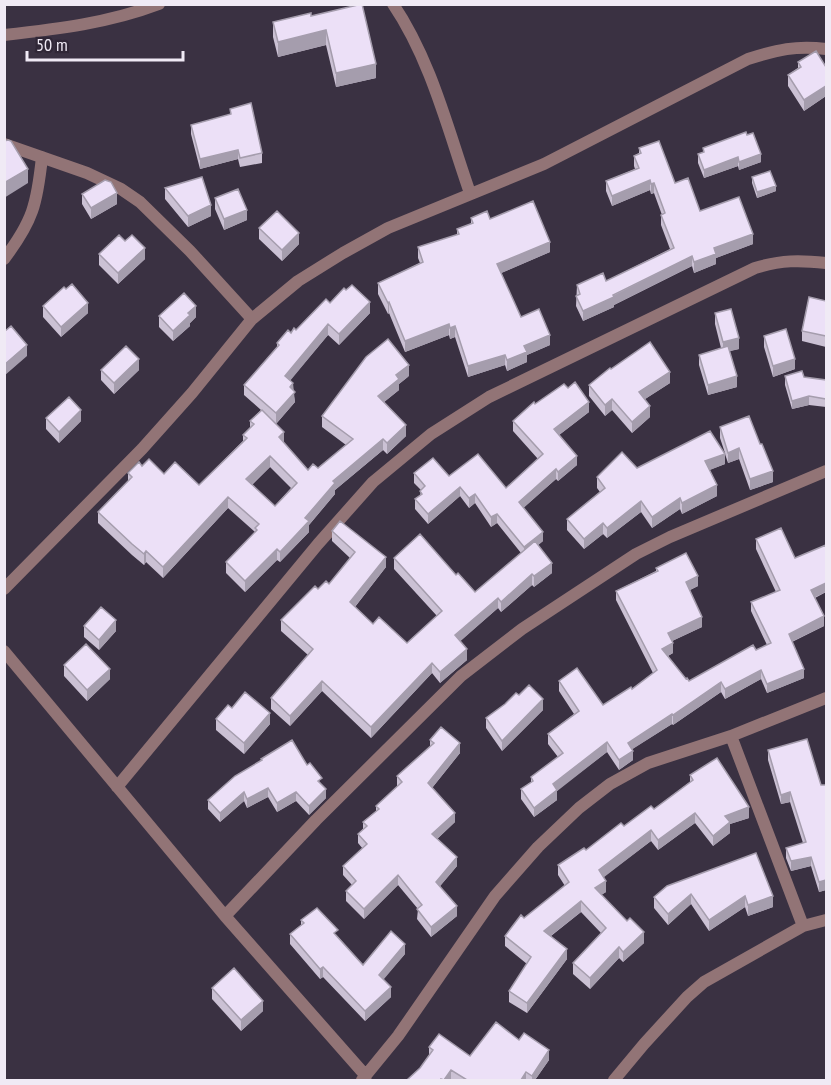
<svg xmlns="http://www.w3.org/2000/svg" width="831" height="1085" font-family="'PT Sans Narrow',sans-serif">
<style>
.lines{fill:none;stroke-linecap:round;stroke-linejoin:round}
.minor{stroke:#927476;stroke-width:12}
.wall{fill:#cbc1d4;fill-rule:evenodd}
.shaded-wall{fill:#a59dad}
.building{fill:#ece0f7;stroke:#a59dad;stroke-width:1.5;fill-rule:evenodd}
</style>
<rect width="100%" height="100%" fill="#3a3142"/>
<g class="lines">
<path class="minor" d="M 393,4 C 431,60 448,130 470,193
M 4,35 C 58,29 109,23 159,4
M 4,144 L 87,173 L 121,189 L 140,202 L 190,251 L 252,319
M 4,259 C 33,221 37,204 42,157
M 4,589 L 142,449 L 192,393 L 252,319 L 298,281 L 343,253 L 388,228 L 544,164 L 748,59 C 777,50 796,45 826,49
M 4,651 L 225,916 L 366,1076
M 731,736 L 803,926
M 117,787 L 318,544 L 373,482 L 431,434 L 489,397 L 755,268 C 782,260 799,260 826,263
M 225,916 L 316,820 L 461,676 L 522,629 L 636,554 L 670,537 L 826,471
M 362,1080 L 398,1036 L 495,896 L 538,847 L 579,808 L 610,784 L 648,763 L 731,736 L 826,698
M 614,1080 L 644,1044 L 687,997 L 704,982 L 803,926 L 826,920"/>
</g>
<path class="wall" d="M 311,16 L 376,78 L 336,87 L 326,45 L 278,57 L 273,37 L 273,22 Z
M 798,62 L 826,67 L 826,96 L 804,111 L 788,86 L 788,75 L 798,68 Z
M 230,109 L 262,153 L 262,163 L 240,167 L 238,159 L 200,169 L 191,134 L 191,125 L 230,115 Z
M 639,148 L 675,183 L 700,211 L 753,244 L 716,258 L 716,264 L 694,273 L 692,266 L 614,305 L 614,307 L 583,321 L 576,306 L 577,285 L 606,281 L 670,249 L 661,225 L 661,215 L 662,215 L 654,193 L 651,194 L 650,190 L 612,206 L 606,191 L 606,181 L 635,169 L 634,166 L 634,156 L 639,153 Z
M 703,148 L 761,162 L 739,170 L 738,166 L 704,178 L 698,163 L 698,154 L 703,152 Z
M 752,177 L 776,191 L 757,198 L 752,183 Z
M 165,188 L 211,216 L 188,227 L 165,199 Z
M 82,194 L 117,204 L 91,219 L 82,204 Z
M 215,198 L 247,220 L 224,230 L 215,209 Z
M 471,218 L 490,219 L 550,252 L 501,273 L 521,317 L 550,345 L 527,355 L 527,362 L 507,371 L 505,365 L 468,377 L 455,337 L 450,339 L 449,335 L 405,352 L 389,313 L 388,314 L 378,294 L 378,283 L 420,263 L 418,258 L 418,247 L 457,235 L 457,229 L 471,224 Z
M 259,228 L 299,244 L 282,261 L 259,239 Z
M 99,254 L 145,259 L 118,284 L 99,265 Z
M 826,301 L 826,347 L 802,341 L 802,331 Z
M 330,303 L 370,313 L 339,345 L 328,335 L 290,380 L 293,391 L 295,402 L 276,424 L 271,419 L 284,443 L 308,470 L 318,468 L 346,445 L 322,427 L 322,416 L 409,376 L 399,384 L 399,390 L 384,402 L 406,436 L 387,454 L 383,450 L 335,490 L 335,494 L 309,525 L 309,532 L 280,562 L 277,560 L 245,592 L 226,573 L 226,562 L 255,532 L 228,508 L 163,578 L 146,562 L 144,565 L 132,555 L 98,523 L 98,512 L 128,481 L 128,473 L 142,466 L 199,485 L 243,441 L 243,435 L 250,428 L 250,421 L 261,410 L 244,395 L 244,385 L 277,347 L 277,343 L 296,330 ZM 270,467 L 291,488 L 275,506 L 252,485 Z
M 43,306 L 88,313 L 61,337 L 43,317 Z
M 715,313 L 739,349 L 729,351 L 737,387 L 708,395 L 699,365 L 699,355 L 721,348 L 715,324 Z
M 159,316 L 196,317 L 190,323 L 190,326 L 173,341 L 159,327 Z
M 764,336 L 795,369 L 773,377 L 764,347 Z
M 611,369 L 670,383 L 645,399 L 650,417 L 632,433 L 612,410 L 605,416 L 589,396 L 589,385 Z
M 101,370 L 139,370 L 114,394 L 101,380 Z
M 785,376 L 826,380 L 826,407 L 809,405 L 792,409 L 785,385 Z
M 535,404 L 589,412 L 559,435 L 577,465 L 558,481 L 556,479 L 523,508 L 543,541 L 538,545 L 552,573 L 534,587 L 532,585 L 501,612 L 498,608 L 460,641 L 467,660 L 440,683 L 432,673 L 371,738 L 322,691 L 290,726 L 271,709 L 271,698 L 308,655 L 281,631 L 281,620 L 318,589 L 329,584 L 350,558 L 332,541 L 332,531 L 386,567 L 355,607 L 373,624 L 407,643 L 437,616 L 394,569 L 394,558 L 456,575 L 475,592 L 521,553 L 497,523 L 491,527 L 475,503 L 469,508 L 460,496 L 428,524 L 415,509 L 415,499 L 420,496 L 421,490 L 414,483 L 414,473 L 449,476 L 506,488 L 538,459 L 513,431 L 513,421 Z
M 46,418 L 81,421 L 59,443 L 46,429 Z
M 720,427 L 773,482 L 750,490 L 739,459 L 728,463 L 725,454 L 725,464 L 709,470 L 717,496 L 682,514 L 680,509 L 652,528 L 641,512 L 607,538 L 603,534 L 584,549 L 567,530 L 567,519 L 600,492 L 597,488 L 597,477 L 637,468 L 725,453 L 720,438 Z
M 756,539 L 795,558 L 826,545 L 826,592 L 815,598 L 824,626 L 792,642 L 804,678 L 767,693 L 761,679 L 725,699 L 721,692 L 673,725 L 672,724 L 632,749 L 633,760 L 619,770 L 607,752 L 557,790 L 557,800 L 534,817 L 521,799 L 521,789 L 531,782 L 531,777 L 558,757 L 548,744 L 548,734 L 574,714 L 559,691 L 559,681 L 603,705 L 632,689 L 653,673 L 616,600 L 616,591 L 656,571 L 656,568 L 698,586 L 690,590 L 702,627 L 672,641 L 673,653 L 668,656 L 686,679 L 689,681 L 767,645 L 751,611 L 751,602 L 776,592 L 756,549 Z
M 84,626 L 116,631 L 99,650 L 84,637 Z
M 64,665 L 110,679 L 87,701 L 64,676 Z
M 519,695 L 543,710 L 502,751 L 486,728 L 486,718 Z
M 232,708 L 270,724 L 244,754 L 216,730 L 216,719 Z
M 430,740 L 460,753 L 432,788 L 455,822 L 437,839 L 457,866 L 440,886 L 457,916 L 431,937 L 417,919 L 418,909 L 398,885 L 364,919 L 346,901 L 346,891 L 352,885 L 343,875 L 343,866 L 363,849 L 358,843 L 358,834 L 363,829 L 363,822 L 376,811 L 376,806 L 397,787 L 397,776 L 430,747 Z
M 768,750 L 821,785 L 826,785 L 826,890 L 819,892 L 811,866 L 791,871 L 786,858 L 786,848 L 803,843 L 790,802 L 781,804 L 768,760 Z
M 261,759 L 307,765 L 322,785 L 326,798 L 309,815 L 296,801 L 277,812 L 268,797 L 247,808 L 244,801 L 220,822 L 208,809 L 208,800 L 261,761 Z
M 690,775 L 749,818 L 730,824 L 730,833 L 713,846 L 695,823 L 658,850 L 651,841 L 603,877 L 606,892 L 601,895 L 644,943 L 623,962 L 619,958 L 590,989 L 573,974 L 573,963 L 601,933 L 581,912 L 551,936 L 567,959 L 527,1013 L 509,1002 L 509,991 L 527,964 L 505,946 L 505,936 L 524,918 L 565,886 L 558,875 L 558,865 L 586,850 L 654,809 L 690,782 Z
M 756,853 L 773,907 L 748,916 L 745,907 L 709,931 L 691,904 L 668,925 L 654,908 L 654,897 Z
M 301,920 L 338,937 L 363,965 L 405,954 L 383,979 L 391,997 L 365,1021 L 323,977 L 320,979 L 290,944 L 290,934 L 301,925 Z
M 212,988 L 263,1011 L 241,1031 L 212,999 Z
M 519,1040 L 549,1060 L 535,1080 L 407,1080 L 420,1068 L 429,1055 L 429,1047 L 470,1056 Z"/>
<path class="shaded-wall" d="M 326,30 L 326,45 L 278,57 L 278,42 Z
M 376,64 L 376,78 L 336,87 L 336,73 Z
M 826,86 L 826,96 L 804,111 L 804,100 Z
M 238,150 L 238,159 L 200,169 L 200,159 Z
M 761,154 L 761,162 L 739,170 L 739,162 Z
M 738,157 L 738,166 L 704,178 L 704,170 Z
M 28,169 L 28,183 L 4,198 L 4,183 Z
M 650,180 L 650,190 L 612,206 L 612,196 Z
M 654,183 L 654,193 L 651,194 L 651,184 Z
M 776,186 L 776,191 L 757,198 L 757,192 Z
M 117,193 L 117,204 L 91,219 L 91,208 Z
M 211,205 L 211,216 L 188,227 L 188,216 Z
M 247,210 L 247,220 L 224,230 L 224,219 Z
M 299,233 L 299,244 L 282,261 L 282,250 Z
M 753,234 L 753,244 L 716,258 L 716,264 L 694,273 L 694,262 L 714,248 Z
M 550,242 L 550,252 L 497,275 L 497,264 Z
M 145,248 L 145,259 L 118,284 L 118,273 Z
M 692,256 L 692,266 L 614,305 L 614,307 L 583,321 L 583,311 Z
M 370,302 L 370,313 L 339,345 L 339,334 Z
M 389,302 L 389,313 L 388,314 L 388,303 Z
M 88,303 L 88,313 L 61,337 L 61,327 Z
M 196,306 L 196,317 L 190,323 L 190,326 L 173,341 L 173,331 L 188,313 Z
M 328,324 L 328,335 L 285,387 L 285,376 Z
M 449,324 L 449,335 L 405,352 L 405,341 Z
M 455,326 L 455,337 L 450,339 L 450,328 Z
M 550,335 L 550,345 L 527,355 L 527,362 L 507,371 L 507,360 L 524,346 Z
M 739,338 L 739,349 L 723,353 L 723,342 Z
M 27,345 L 27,356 L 4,376 L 4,365 Z
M 505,355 L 505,365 L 468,377 L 468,366 Z
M 139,359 L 139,370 L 114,394 L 114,383 Z
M 795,359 L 795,369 L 773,377 L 773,366 Z
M 409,365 L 409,376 L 399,384 L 399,390 L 378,407 L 378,396 L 396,375 Z
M 670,372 L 670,383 L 639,403 L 639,392 Z
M 737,376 L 737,387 L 708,395 L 708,385 Z
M 293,383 L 295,402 L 276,424 L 276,413 L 290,387 Z
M 809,396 L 809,405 L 792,409 L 792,401 Z
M 612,399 L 612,410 L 605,416 L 605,405 Z
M 589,402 L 589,412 L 554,439 L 554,429 Z
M 650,406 L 650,417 L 632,433 L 632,422 Z
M 81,410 L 81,421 L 59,443 L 59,432 Z
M 406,425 L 406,436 L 387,454 L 387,443 Z
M 284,432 L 284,443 L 279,437 Z
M 383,439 L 383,450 L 335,490 L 335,494 L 309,525 L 309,532 L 280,562 L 280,552 L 333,481 Z
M 739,448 L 739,459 L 728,463 L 728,453 Z
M 725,454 L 725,464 L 705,472 L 705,461 Z
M 270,456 L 270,467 L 246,490 L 246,479 Z
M 577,456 L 577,465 L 558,481 L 558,472 Z
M 556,469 L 556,479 L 519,512 L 519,502 Z
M 773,471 L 773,482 L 750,490 L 750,479 Z
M 717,485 L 717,496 L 682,514 L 682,503 Z
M 460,487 L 460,496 L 428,524 L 428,514 Z
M 475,494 L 475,503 L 469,508 L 469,498 Z
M 228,497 L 228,508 L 163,578 L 163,567 Z
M 680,498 L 680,509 L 652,528 L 652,517 Z
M 641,501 L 641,512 L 607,538 L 607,528 Z
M 497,514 L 497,523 L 491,527 L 491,517 Z
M 603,523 L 603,534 L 584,549 L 584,539 Z
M 543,532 L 543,541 L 524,557 L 524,547 Z
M 277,549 L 277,560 L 245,592 L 245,581 Z
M 146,551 L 146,562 L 144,565 L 144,554 Z
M 386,557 L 386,567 L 350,613 L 350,602 Z
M 552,563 L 552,573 L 534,587 L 534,576 Z
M 532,574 L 532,585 L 501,612 L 501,602 Z
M 698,576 L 698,586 L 686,592 L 686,582 Z
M 826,583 L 826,592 L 811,599 L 811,590 Z
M 498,598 L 498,608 L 455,646 L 455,635 Z
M 824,616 L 824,626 L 789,643 L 789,634 Z
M 702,617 L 702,627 L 668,643 L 668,633 Z
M 116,620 L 116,631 L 99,650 L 99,640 Z
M 673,643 L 673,653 L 662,659 L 662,649 Z
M 467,649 L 467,660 L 440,683 L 440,672 Z
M 432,663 L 432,673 L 371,738 L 371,727 Z
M 110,669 L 110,679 L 87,701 L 87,690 Z
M 804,669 L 804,678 L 767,693 L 767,684 Z
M 761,670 L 761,679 L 725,699 L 725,689 Z
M 322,681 L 322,691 L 290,726 L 290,716 Z
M 721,682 L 721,692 L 673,725 L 673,715 Z
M 543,699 L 543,710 L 502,751 L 502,741 Z
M 270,713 L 270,724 L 244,754 L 244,743 Z
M 672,714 L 672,724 L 628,752 L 628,743 Z
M 607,742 L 607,752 L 556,792 L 557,790 L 557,800 L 534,817 L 534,808 L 553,784 Z
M 460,743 L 460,753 L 428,793 L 428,783 Z
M 633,751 L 633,760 L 619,770 L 619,760 Z
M 268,788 L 268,797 L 247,808 L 247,799 Z
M 326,789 L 326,798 L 309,815 L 309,806 Z
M 244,792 L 244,801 L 220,822 L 220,813 Z
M 296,792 L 296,801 L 277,812 L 277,803 Z
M 790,792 L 790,802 L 781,804 L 781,795 Z
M 749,807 L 749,818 L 730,824 L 730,833 L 713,846 L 713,836 L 725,816 Z
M 455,813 L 455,822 L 432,844 L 432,834 Z
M 695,813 L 695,823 L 658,850 L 658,840 Z
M 651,830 L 651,841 L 599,881 L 599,870 Z
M 457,857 L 457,866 L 436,891 L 436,882 Z
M 811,857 L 811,866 L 791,871 L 791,861 Z
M 398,875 L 398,885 L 364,919 L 364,909 Z
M 826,880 L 826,890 L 819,892 L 819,882 Z
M 606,881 L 606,892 L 595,899 L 595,888 Z
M 691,894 L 691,904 L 668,925 L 668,914 Z
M 745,896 L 745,907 L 709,931 L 709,920 Z
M 773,896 L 773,907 L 748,916 L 748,905 Z
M 581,901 L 581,912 L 544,941 L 544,931 Z
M 457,906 L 457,916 L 431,937 L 431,927 Z
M 644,932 L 644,943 L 623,962 L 623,952 Z
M 405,944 L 405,954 L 379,985 L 379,975 Z
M 619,947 L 619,958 L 590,989 L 590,978 Z
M 567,949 L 567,959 L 527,1013 L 527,1003 Z
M 323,967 L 323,977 L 320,979 L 320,969 Z
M 391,987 L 391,997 L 365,1021 L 365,1011 Z
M 263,1001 L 263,1011 L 241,1031 L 241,1020 Z
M 549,1050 L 549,1060 L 535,1080 L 532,1080 L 532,1076 Z
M 451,1070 L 451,1080 L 444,1080 Z
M 526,1072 L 526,1080 L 521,1080 Z"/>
<path class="building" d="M 362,4 L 376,64 L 336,73 L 326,30 L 278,42 L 273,22 L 311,13 L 311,16 Z
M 816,51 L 826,67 L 826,86 L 804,100 L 788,75 L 801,67 L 798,62 Z
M 251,103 L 262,153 L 240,158 L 238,150 L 200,159 L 191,125 L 231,114 L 230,109 Z
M 746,132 L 747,135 L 753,133 L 761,154 L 739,162 L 738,157 L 704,170 L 698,154 L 704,152 L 703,148 Z
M 8,140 L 11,141 L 28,169 L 4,183 L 4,141 Z
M 659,141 L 675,183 L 688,178 L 700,211 L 739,197 L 753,234 L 714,248 L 716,254 L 694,262 L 692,256 L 613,295 L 614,297 L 583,311 L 576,296 L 580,294 L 577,285 L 603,273 L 606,281 L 674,248 L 661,215 L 665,213 L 654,183 L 651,184 L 650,180 L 612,196 L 606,181 L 639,168 L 634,156 L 641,153 L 639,148 Z
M 770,171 L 776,186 L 757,192 L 752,177 Z
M 202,177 L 211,205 L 188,216 L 165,188 Z
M 105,180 L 111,182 L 117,193 L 91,208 L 82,194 Z
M 238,189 L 247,210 L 224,219 L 215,198 Z
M 533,201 L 550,242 L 497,264 L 521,317 L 539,309 L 550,335 L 524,346 L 527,352 L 507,360 L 505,355 L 468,366 L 455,326 L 450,328 L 449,324 L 405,341 L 389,302 L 388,303 L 378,283 L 423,262 L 418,247 L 459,234 L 457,229 L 473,223 L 471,218 L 487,211 L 490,219 Z
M 277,211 L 299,233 L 282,250 L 259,228 Z
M 119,235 L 125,241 L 132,235 L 145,248 L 118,273 L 99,254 Z
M 72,284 L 88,303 L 61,327 L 43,306 L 64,287 L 66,289 Z
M 352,285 L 370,302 L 339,334 L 328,324 L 285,376 L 293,383 L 290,387 L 295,392 L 276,413 L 244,385 L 279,345 L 277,343 L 288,330 L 291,333 L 294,328 L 296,330 L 326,299 L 330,303 L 344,288 L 346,290 Z
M 184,293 L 196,306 L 188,313 L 190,315 L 173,331 L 159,316 Z
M 809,297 L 826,301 L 826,336 L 802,331 Z
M 731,309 L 739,338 L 723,342 L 715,313 Z
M 11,326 L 27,345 L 4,365 L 4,332 Z
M 786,329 L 795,359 L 773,366 L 764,336 Z
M 388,339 L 409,365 L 396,375 L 399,379 L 378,396 L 406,425 L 387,443 L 383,439 L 333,481 L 335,483 L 305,518 L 309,521 L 280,552 L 277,549 L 245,581 L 226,562 L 257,530 L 255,528 L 259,524 L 228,497 L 163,567 L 146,551 L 144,554 L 132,544 L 98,512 L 132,477 L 128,473 L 139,462 L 142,466 L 149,459 L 164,474 L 175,462 L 199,485 L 247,438 L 243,435 L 254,424 L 250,421 L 262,410 L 284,432 L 279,437 L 308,470 L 313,464 L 318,468 L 353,439 L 322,416 L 366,357 ZM 270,456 L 297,483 L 275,506 L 246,479 Z
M 650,342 L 670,372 L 639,392 L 650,406 L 632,422 L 612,399 L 605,405 L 589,385 L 610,368 L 611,369 Z
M 126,346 L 139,359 L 114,383 L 101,370 Z
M 728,346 L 737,376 L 708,385 L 699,355 Z
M 802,371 L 804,377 L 826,380 L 826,399 L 809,396 L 792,401 L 785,376 Z
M 575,382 L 589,402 L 554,429 L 577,456 L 558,472 L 556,469 L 519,502 L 543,532 L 524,547 L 497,514 L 491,517 L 475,494 L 469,498 L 460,487 L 428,514 L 415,499 L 422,494 L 420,491 L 425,486 L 414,473 L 433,458 L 449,476 L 478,454 L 506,488 L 543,454 L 513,421 L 534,402 L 535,404 L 564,384 L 568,388 Z
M 69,397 L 81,410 L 59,432 L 46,418 Z
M 749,416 L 760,444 L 762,444 L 773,471 L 750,479 L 739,448 L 728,453 L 720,427 Z
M 710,431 L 725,454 L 705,461 L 717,485 L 682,503 L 680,498 L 652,517 L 641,501 L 607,528 L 603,523 L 584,539 L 567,519 L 605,488 L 597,477 L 622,452 L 637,468 Z
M 340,521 L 386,557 L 350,602 L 373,624 L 379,617 L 407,643 L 442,611 L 394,558 L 420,534 L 456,575 L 458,573 L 475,592 L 535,541 L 552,563 L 534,576 L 532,574 L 501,602 L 498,598 L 455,635 L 467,649 L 440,672 L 432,663 L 371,727 L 322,681 L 290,716 L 271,698 L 313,649 L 281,620 L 315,586 L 318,589 L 326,581 L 329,584 L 355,552 L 332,531 Z
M 781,528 L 795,558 L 826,545 L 826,583 L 811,590 L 824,616 L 789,634 L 804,669 L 767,684 L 761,670 L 725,689 L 721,682 L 673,715 L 672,714 L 628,743 L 633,751 L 619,760 L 607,742 L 553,784 L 557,790 L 534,808 L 521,789 L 533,781 L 531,777 L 563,753 L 548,734 L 579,711 L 559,681 L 577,668 L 603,705 L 631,687 L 632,689 L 657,670 L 616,591 L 658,571 L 656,568 L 686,553 L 698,576 L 686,582 L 702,617 L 668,633 L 673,643 L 662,649 L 686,679 L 687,678 L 689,681 L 753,645 L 756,650 L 771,643 L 751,602 L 780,590 L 756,539 Z
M 101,607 L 116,620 L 99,640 L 84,626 Z
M 86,644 L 110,669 L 87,690 L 64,665 Z
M 529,685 L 543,699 L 502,741 L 486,718 L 505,704 L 516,693 L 519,695 Z
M 245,692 L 270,713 L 244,743 L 216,719 L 228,705 L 232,708 Z
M 441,727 L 460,743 L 428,783 L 455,813 L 432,834 L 457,857 L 436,882 L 457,906 L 431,927 L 417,909 L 422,905 L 398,875 L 364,909 L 346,891 L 356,881 L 343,866 L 367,844 L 358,834 L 367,826 L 363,822 L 379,809 L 376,806 L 402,782 L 397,776 L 434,743 L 430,740 Z
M 807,739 L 821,785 L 826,785 L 826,880 L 819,882 L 811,857 L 791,861 L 786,848 L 806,842 L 790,792 L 781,795 L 768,750 Z
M 292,740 L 307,765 L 310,763 L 322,778 L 318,781 L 326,789 L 309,806 L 296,792 L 277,803 L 268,788 L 247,799 L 244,792 L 220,813 L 208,800 L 235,776 L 262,760 L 261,759 Z
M 717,758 L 749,807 L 725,816 L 730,822 L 713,836 L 695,813 L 658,840 L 651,830 L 599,870 L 606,881 L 595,888 L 627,921 L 630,918 L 644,932 L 623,952 L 619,947 L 590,978 L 573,963 L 606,928 L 581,901 L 544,931 L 567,949 L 527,1003 L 509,991 L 531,957 L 505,936 L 521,915 L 524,918 L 569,882 L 558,865 L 584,848 L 586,850 L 621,823 L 624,826 L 651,806 L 654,809 L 693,780 L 690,775 Z
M 756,853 L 773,896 L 748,905 L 745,896 L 709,920 L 691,894 L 668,914 L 654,897 L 667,886 Z
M 317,908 L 338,930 L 334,933 L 363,965 L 391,931 L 405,944 L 379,975 L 391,987 L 365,1011 L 323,967 L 320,969 L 290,934 L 304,923 L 301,920 Z
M 234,968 L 263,1001 L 241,1020 L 212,988 Z
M 496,1022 L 519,1040 L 524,1033 L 549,1050 L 532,1076 L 526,1072 L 521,1080 L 467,1080 L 451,1070 L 444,1080 L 441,1079 L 441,1080 L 407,1080 L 420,1068 L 433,1050 L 429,1047 L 439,1034 L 470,1056 Z"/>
<rect width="831" height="1085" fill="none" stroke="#f0eaf5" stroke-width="12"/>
<path d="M27 51v9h156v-9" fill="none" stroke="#f0eaf5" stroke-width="3"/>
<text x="36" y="51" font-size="18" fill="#f0eaf5" stroke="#302737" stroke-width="4.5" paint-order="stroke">50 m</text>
</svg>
